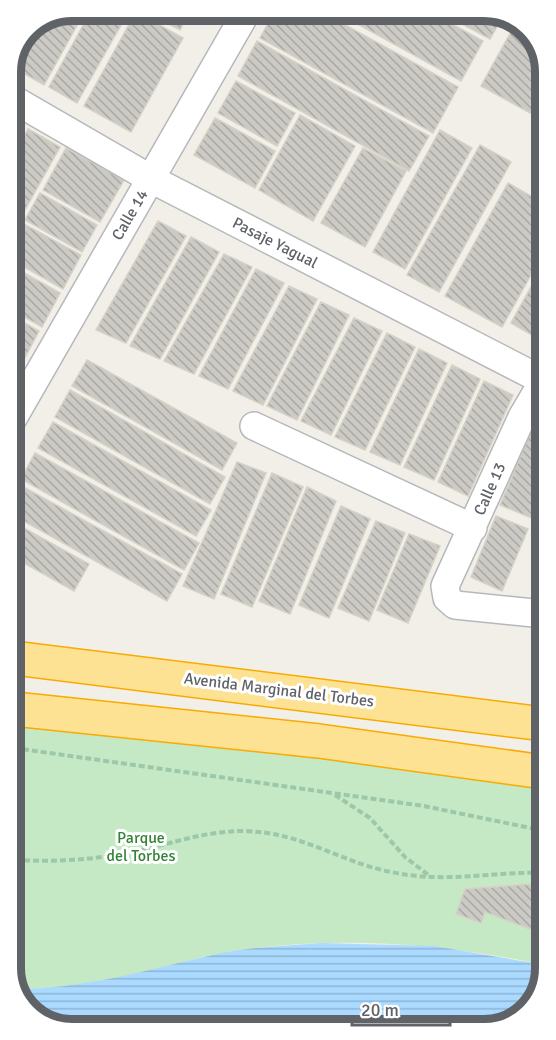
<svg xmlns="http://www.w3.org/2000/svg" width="556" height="1040" font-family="Signika,sans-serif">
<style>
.park{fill:#c5e8c5}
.water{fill:url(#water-rules)}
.building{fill:url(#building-back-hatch);stroke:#d6d1c6;stroke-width:1.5}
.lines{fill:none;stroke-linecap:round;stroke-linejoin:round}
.street-casing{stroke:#b5b8bc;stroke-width:30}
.highway-casing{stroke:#f9ab00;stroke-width:36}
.path{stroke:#9cc7a9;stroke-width:4;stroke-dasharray:6 3;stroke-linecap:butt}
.street{stroke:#fff;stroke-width:27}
.highway{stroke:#fde293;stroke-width:33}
.labels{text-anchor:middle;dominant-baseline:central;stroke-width:6;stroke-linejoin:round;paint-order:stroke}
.street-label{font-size:16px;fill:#5f6368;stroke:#fff}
.park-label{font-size:16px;fill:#348238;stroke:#fff}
.rim{fill:none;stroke:#5f6368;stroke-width:8}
</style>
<defs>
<pattern id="water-rules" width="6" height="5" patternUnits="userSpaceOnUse" patternTransform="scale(1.5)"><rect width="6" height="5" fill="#aadaff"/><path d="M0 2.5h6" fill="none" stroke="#8eb4d2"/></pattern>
<pattern id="building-back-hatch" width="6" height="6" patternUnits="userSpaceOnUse" patternTransform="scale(1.5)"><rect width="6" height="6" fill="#cccac5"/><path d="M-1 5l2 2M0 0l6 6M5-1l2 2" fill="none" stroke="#a9a8a4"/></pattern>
</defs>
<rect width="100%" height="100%" fill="#f1efe8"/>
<path class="park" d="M 14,710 L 544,772 L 545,965 C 435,942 323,934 212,955 C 194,958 177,965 159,970 C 112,981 64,989 15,989 Z"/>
<path class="water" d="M 321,943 L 434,946 L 545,965 L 545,971 L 535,1002 L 508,1025 L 68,1029 L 35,1017 L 15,992 L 15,989 C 82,989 144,971 208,956 C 245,947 284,946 321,943 Z"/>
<path class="building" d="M 72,10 L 85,11 L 44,85 L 18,70 L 45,22 Z
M 91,11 L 129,11 L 77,103 L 49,87 Z
M 145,11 L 190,11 L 180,30 Z
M 275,11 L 320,11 L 458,87 L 433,133 L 260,38 Z
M 334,11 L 428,11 L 483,41 L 461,81 Z
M 438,11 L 488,11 L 503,16 L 490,39 Z
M 136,12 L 183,38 L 131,132 L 84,106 Z
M 517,21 L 541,48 L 541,103 L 534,115 L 481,86 Z
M 34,26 L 11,68 L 29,28 Z
M 257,41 L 429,136 L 409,171 L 238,76 Z
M 236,81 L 295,113 L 277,146 L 218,113 Z
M 300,115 L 355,146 L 313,221 L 259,190 Z
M 215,118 L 275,151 L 255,188 L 194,155 Z
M 11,122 L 18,126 L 11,140 Z
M 28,129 L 60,147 L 21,217 L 11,212 L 11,159 Z
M 440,130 L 472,148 L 405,269 L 373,252 Z
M 480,145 L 511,162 L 439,292 L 407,275 Z
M 66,148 L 124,180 L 100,222 L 43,190 Z
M 363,148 L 406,171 L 365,247 L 321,223 Z
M 508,183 L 541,202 L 542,255 L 502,327 L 445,296 Z
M 40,193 L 97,225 L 82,252 L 25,220 Z
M 11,217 L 81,255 L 63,289 L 12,260 Z
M 158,221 L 186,236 L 126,343 L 96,330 Z
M 191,237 L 219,252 L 160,359 L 130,346 Z
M 224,254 L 252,267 L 194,374 L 164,361 Z
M 12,266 L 60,293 L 42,327 L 12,310 Z
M 542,267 L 542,341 L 511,323 Z
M 256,269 L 284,283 L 228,389 L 199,376 Z
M 289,286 L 317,299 L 263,405 L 233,391 Z
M 321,302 L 349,315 L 297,420 L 267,406 Z
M 12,316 L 39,331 L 21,365 L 12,360 Z
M 354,318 L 382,331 L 331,435 L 301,421 Z
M 387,333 L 415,347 L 365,450 L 335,437 Z
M 419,349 L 447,363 L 400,465 L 370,452 Z
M 87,360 L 237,443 L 222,470 L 72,386 Z
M 452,365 L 480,379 L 434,480 L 404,467 Z
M 484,381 L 513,395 L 468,496 L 438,482 Z
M 70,390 L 225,477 L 210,504 L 55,417 Z
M 542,405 L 543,498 L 534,519 L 500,505 Z
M 53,422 L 211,510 L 196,536 L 38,448 Z
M 35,453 L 199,543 L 184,570 L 21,479 Z
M 237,462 L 266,473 L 214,599 L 183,586 Z
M 272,473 L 303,487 L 252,607 L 221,594 Z
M 18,484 L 182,574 L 167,601 L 13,515 L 13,493 Z
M 307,487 L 336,501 L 290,614 L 259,601 Z
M 341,506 L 370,519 L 329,618 L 299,605 Z
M 496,516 L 528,529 L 502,591 L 471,577 Z
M 376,521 L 405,533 L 369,621 L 338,608 Z
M 13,522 L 89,564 L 74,591 L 13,557 Z
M 409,534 L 440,546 L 408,623 L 377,610 Z
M 545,883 L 545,946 L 532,941 L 535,931 L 485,912 L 481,923 L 456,914 L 465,889 Z"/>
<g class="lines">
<defs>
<path id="street" d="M 11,98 L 151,179 L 542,380
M 542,383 L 522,417 L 445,586 L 447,598 L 455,605 L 544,614
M 12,420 L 247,11
M 254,426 L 473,528"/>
<path id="highway" d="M 14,658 L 544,724
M 14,709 L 319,741 L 544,772"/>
</defs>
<use href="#street" class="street-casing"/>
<use href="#highway" class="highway-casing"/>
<path class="path" d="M 14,748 L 424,806 L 545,831
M 335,795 L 370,818 L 405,857 L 431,877
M 15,860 C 56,862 96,860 137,851 C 173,843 206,831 243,831 C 302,832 337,861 391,872 C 447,884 491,871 545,873"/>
<use href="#street" class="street"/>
<use href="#highway" class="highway"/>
</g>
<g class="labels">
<g class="street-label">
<text transform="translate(130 215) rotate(-60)">Calle 14</text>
<text transform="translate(275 243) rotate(27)">Pasaje Yagual</text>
<text transform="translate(490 489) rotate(-66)">Calle 13</text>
<text transform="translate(279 690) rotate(7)">Avenida Marginal del Torbes</text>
</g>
<g class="park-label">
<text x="141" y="838">Parque<tspan x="141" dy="18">del Torbes</tspan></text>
</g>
</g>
<path d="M0 0H556V1040H0ZM72 21H484A51 51 0 0 1 535 72V968A51 51 0 0 1 484 1019H72A51 51 0 0 1 21 968V72A51 51 0 0 1 72 21Z" fill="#fff" fill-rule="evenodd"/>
<path class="rim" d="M72 21H484A51 51 0 0 1 535 72V968A51 51 0 0 1 484 1019H72A51 51 0 0 1 21 968V72A51 51 0 0 1 72 21Z"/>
<path d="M352 1016v9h98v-9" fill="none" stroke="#5f6368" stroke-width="3"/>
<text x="361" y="1016" font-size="18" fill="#5f6368" stroke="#ffffff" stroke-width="4.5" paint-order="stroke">20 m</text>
</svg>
